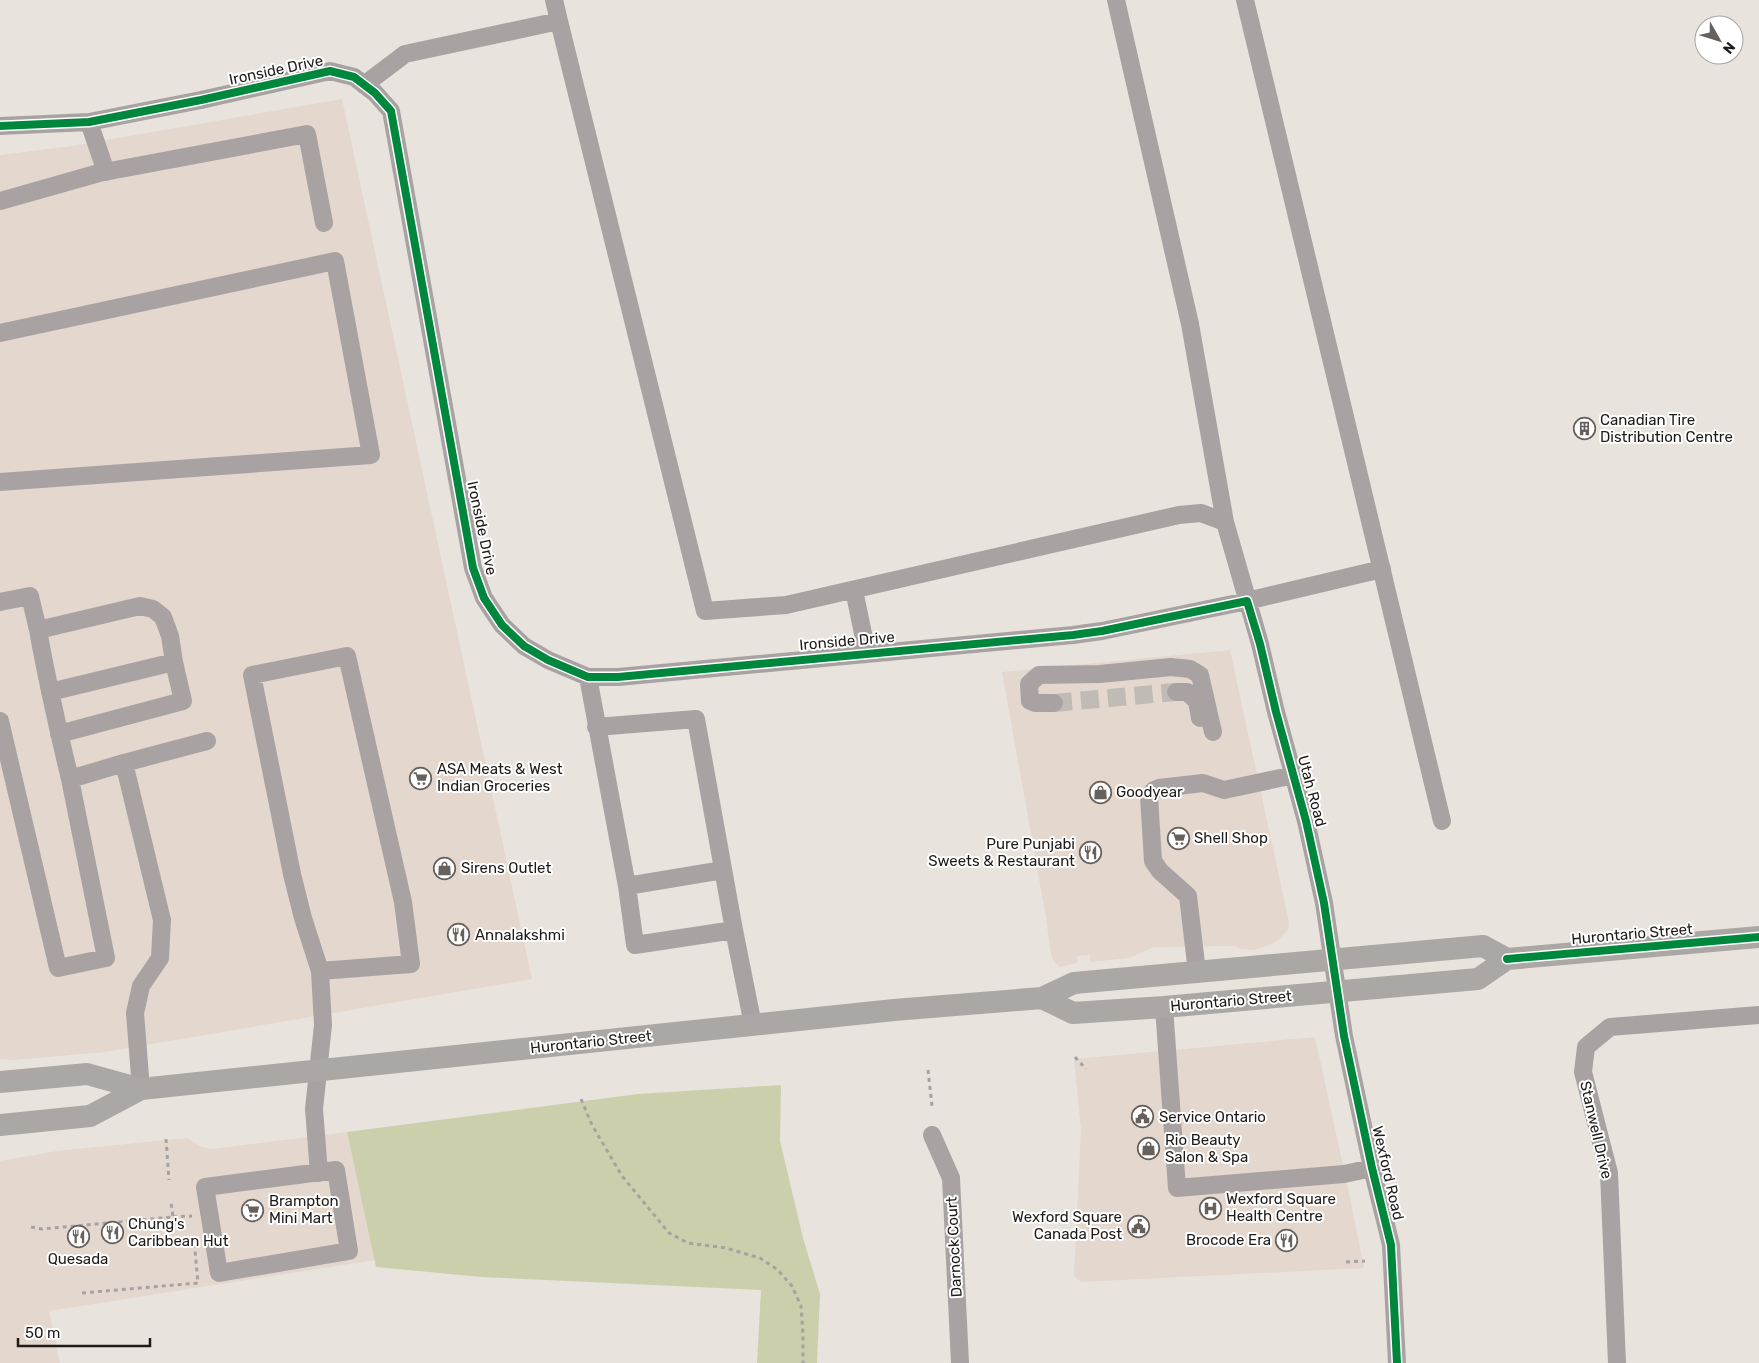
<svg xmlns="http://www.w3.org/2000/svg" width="1759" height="1363" font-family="Rubik,sans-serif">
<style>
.built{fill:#e4d7cd}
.green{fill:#cbcfac}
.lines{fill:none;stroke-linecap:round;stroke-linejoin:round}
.minor-tunnel{stroke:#c1bbb6;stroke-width:18;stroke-dasharray:18 9;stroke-linecap:butt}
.path{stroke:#a7a2a2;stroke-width:3;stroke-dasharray:4 4;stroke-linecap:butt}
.minor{stroke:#a8a3a2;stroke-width:18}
.major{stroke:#aba7a4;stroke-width:22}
.cycleway-casing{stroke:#fff;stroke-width:11}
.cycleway{stroke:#00873e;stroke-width:8}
.labels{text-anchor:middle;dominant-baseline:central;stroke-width:4;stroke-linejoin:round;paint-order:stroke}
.street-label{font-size:15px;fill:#1f1b18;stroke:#fff}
.poi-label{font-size:15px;fill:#1f1b18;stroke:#fff;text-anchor:start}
</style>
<rect width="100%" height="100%" fill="#e9e3de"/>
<path class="built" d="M 342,99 L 532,979 L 105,1052 L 14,1060 L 0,1059 L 0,155 L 72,146 Z
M 1230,650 L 1289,922 L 1288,930 L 1279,939 L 1272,944 L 1255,950 L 1241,949 L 1235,946 L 1154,947 L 1129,958 L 1090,962 L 1090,955 L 1077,956 L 1077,963 L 1060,967 L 1055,963 L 1051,955 L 1046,918 L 1002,672 Z
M 1315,1037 L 1348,1188 L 1364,1268 L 1081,1282 L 1074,1276 L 1081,1129 L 1074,1059 Z
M 347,1132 L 375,1260 L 49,1311 L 60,1363 L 0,1363 L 0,1161 L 57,1151 L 187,1138 L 202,1147 L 212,1149 Z"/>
<path class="green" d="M 781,1085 L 780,1141 L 803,1238 L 820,1294 L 817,1363 L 757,1363 L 761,1290 L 481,1277 L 376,1267 L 347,1132 L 638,1094 Z"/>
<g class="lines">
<path class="minor-tunnel" d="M 1054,703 L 1176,692"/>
<path class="path" d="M 1075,1057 L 1086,1069
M 928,1070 L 932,1106
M 581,1099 L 592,1125 L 622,1176 L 669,1233 L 688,1243 L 726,1248 L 760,1258 L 778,1270 L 792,1286 L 801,1306 L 803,1335 L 803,1363
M 166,1139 L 169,1180
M 173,1217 L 192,1216
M 31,1227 L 42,1229 L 173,1217 L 171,1202
M 1346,1262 L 1365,1261
M 82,1293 L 198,1283 L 194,1240"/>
<path class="minor" d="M 554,0 L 559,21
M 1116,0 L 1190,324 L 1225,522 L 1260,644 L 1276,712 L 1306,821 L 1324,903 L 1344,1036 L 1372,1168 L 1391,1245 L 1397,1363
M 1245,0 L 1442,821
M 364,85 L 405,54 L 559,21 L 705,611 L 786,605 L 1179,515 L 1201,513 L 1225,522
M 89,122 L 106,172
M 0,126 L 89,122 L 201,100 L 330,71 L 354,77 L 375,93 L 391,111 L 473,568 L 484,598 L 502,625 L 524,646 L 548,660 L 588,677 L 618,677 L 1073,635 L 1102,631 L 1247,601 L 1382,569
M 0,201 L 99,173 L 307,134 L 324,223
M 0,333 L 335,261 L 371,455 L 0,482
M 854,590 L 867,653
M 0,602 L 30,596 L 38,630
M 588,677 L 627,886 L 635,945 L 734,930 L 753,1025
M 50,692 L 174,662
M 1176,692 L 1187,692 L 1197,701 L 1200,718
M 1054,703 L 1035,703 L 1030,701 L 1029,684 L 1039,675 L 1100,674 L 1171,667 L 1190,669 L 1200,675 L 1213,732
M 0,721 L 58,968 L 106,958 L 70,779
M 596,727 L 696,719 L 734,930
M 59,734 L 183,701 L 174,662 L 170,636 L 163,617 L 153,609 L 140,606 L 38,630 C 47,680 58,729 70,779 L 124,763
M 627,886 L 723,870
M 1197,972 L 1188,896 L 1160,871 L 1153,861 L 1149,796 L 1154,790 L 1159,788 L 1203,783 L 1224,790 L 1294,775
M 1164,1007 L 1177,1188 L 1344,1174 L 1372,1168
M 141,1089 L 135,1013 L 141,986 L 160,958 L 162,920 L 124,763 L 207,741
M 932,1135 L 951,1178 L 960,1363
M 336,1170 L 349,1251 L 219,1273 L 205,1187 Z
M 319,1173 L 314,1109 L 323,1025 L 320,971 L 303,918 L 292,874 L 252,675 L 347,656 L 403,902 L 411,964 L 320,971
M 1617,1363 L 1609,1173 L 1583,1072 L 1586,1047 L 1610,1027 L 1759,1015"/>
<path class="major" d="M 1042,998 L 1073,1013 L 1164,1007 L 1478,979 L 1507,959 L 1759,937
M 0,1082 L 87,1074 L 141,1089
M 0,1125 L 90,1116 L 141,1089 L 894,1010 L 1042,998 L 1074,983 L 1483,946 L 1507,959"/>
<defs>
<path id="cycleway" d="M 0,126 L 89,122 L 201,100 L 330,71 L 354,77 L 375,93 L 391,111 L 473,568 L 484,598 L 502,625 L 524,646 L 548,660 L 588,677 L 618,677 L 1073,635 L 1102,631 L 1247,601 L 1260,644 L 1276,712 L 1306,821 L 1324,903 L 1344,1036 L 1372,1168 L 1391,1245 L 1397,1363
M 1507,959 L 1759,937"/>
</defs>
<use href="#cycleway" class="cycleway-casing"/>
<use href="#cycleway" class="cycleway"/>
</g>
<defs>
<symbol id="building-ring" viewBox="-11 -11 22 22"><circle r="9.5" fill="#fff" stroke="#66615d" stroke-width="1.5"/><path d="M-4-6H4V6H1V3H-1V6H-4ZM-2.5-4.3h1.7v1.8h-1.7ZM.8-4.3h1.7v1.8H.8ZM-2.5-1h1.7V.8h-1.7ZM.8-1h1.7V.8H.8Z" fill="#66615d"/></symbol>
<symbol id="supermarket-ring" viewBox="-11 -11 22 22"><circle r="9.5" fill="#fff" stroke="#66615d" stroke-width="1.5"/><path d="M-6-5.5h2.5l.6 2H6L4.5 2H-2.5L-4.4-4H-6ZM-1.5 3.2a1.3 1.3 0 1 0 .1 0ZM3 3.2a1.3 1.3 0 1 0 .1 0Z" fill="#66615d"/></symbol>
<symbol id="shop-ring" viewBox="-11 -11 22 22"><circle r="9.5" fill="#fff" stroke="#66615d" stroke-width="1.5"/><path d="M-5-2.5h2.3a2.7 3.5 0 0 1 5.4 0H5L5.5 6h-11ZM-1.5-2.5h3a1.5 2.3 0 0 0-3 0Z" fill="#66615d"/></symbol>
<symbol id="restaurant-ring" viewBox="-11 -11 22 22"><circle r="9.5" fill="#fff" stroke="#66615d" stroke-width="1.5"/><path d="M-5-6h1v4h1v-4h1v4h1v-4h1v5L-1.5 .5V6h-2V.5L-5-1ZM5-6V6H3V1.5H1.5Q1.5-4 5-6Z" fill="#66615d"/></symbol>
<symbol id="civic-ring" viewBox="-11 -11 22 22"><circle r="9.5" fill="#fff" stroke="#66615d" stroke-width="1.5"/><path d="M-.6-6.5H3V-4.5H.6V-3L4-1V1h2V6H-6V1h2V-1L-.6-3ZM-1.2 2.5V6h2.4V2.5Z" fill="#66615d"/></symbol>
<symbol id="hospital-ring" viewBox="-11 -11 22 22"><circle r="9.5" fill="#fff" stroke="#66615d" stroke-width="1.5"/><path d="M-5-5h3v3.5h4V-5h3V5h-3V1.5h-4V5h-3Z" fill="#66615d"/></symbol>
</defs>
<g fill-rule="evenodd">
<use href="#building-ring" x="1572" y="416" width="25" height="25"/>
<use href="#supermarket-ring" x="408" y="766" width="25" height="25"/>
<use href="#shop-ring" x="1088" y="780" width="25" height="25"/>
<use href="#supermarket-ring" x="1166" y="826" width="25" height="25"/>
<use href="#restaurant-ring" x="1078" y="840" width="25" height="25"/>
<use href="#shop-ring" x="432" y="856" width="25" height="25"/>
<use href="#restaurant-ring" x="446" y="922" width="25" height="25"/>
<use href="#civic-ring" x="1130" y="1104" width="25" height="25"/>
<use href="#shop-ring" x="1136" y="1136" width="25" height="25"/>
<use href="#hospital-ring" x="1198" y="1196" width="25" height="25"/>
<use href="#supermarket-ring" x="240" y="1198" width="25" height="25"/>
<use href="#civic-ring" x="1126" y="1214" width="25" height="25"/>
<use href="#restaurant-ring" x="100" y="1220" width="25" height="25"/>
<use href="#restaurant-ring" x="66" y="1224" width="25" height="25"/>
<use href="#restaurant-ring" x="1274" y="1228" width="25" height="25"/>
</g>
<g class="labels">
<g class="street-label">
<text transform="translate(276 70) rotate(-12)">Ironside Drive</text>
<text transform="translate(482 528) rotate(78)">Ironside Drive</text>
<text transform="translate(847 641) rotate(-5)">Ironside Drive</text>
<text transform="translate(1312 791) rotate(75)">Utah Road</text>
<text transform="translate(1632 934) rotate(-5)">Hurontario Street</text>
<text transform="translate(1231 1001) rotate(-5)">Hurontario Street</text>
<text transform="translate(591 1042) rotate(-6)">Hurontario Street</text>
<text transform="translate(1596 1130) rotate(77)">Stanwell Drive</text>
<text transform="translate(1388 1173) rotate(77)">Wexford Road</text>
<text transform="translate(954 1247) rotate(-93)">Darnock Court</text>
</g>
<g class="poi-label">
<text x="1600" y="420">Canadian Tire<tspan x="1600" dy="17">Distribution Centre</tspan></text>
<text x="437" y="769">ASA Meats &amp; West<tspan x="437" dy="17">Indian Groceries</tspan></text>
<text x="1116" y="792">Goodyear</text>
<text x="1194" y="838">Shell Shop</text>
<text x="1075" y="844" text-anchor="end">Pure Punjabi<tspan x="1075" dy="17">Sweets &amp; Restaurant</tspan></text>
<text x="461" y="868">Sirens Outlet</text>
<text x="475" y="935">Annalakshmi</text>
<text x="1159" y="1117">Service Ontario</text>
<text x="1165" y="1140">Rio Beauty<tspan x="1165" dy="17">Salon &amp; Spa</tspan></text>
<text x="1226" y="1199">Wexford Square<tspan x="1226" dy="17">Health Centre</tspan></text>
<text x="269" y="1201">Brampton<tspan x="269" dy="17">Mini Mart</tspan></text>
<text x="1122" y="1217" text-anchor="end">Wexford Square<tspan x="1122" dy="17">Canada Post</tspan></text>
<text x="128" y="1224">Chung's<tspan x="128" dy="17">Caribbean Hut</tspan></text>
<text x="1271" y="1240" text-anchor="end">Brocode Era</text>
<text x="78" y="1259" text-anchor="middle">Quesada</text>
</g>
</g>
<g transform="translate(1719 40) rotate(129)"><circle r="24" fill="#ffffff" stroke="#a5a4a3"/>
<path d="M0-4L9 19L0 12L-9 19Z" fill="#66615d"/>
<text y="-8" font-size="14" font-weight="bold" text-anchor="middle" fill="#1f1b18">N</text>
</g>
<path d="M18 1338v8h132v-8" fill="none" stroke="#1f1b18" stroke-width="2.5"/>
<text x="25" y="1338" font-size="15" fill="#1f1b18" stroke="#ffffff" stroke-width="4" paint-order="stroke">50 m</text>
</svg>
